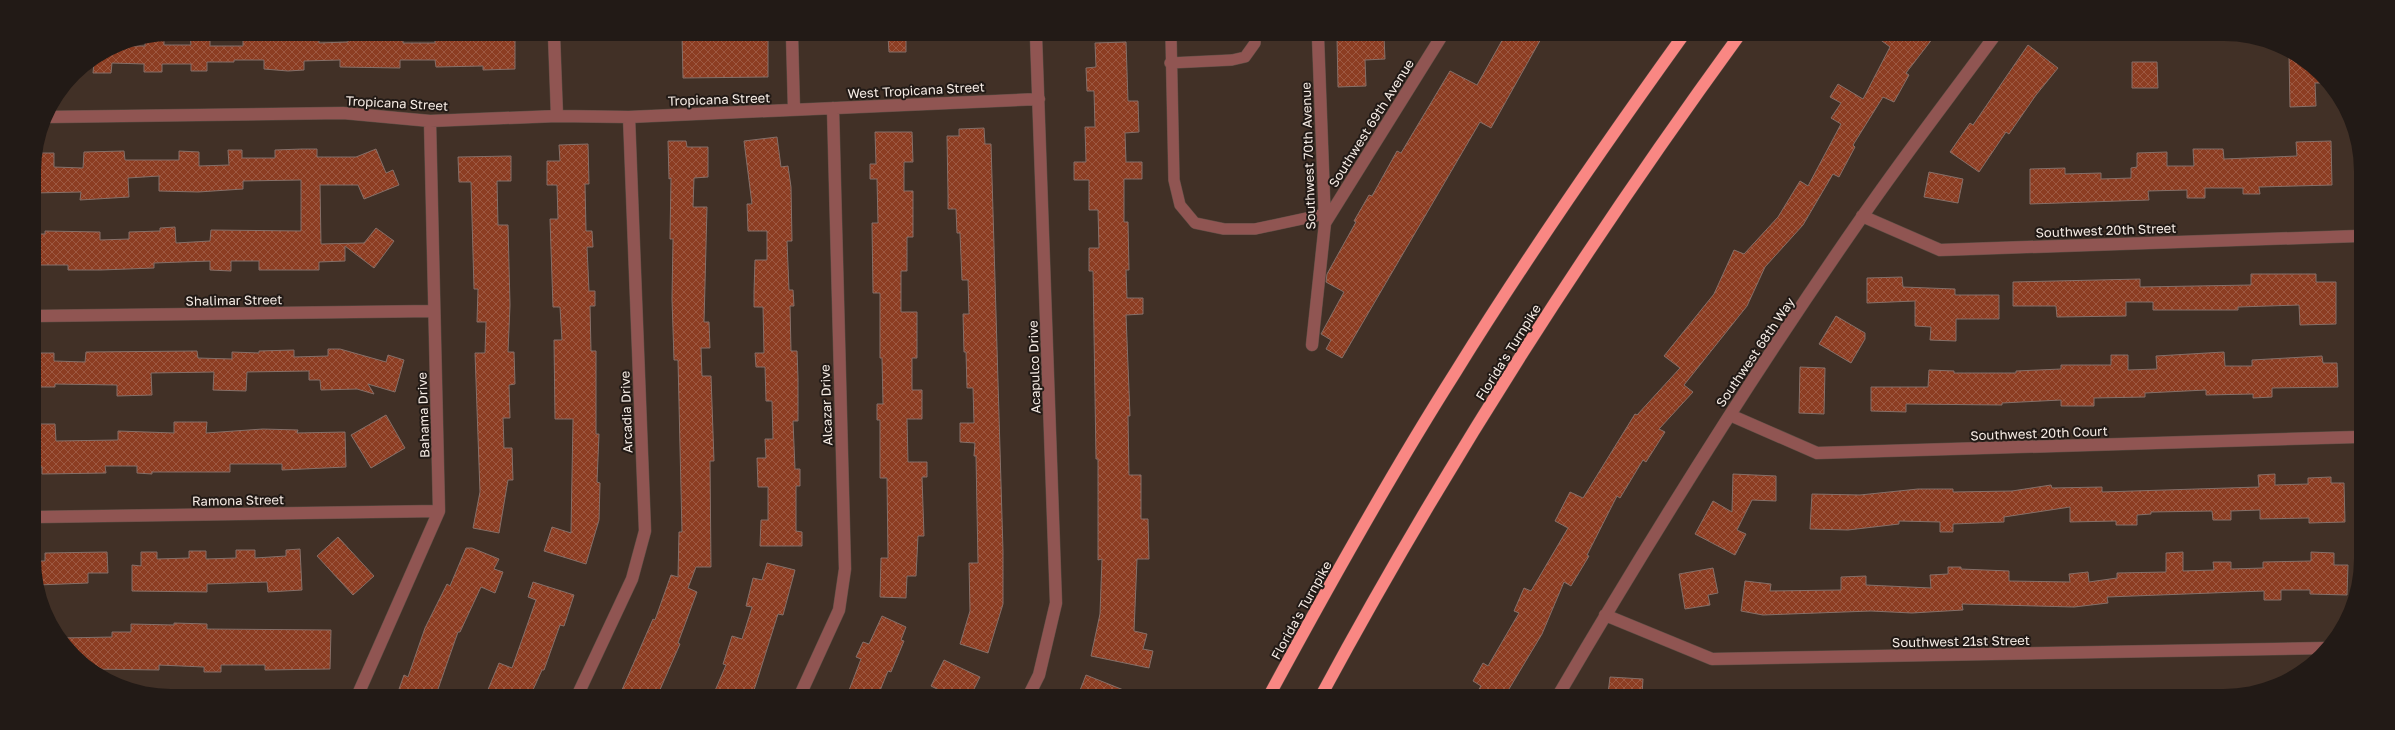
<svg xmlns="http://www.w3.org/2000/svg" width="2395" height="730" font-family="'Golos Text',sans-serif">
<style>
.building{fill:url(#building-cross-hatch);stroke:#856f68}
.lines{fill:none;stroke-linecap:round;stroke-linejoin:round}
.lane-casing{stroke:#5e4e45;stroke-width:12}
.street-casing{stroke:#5e4e45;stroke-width:13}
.highway-casing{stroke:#5e4e45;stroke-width:13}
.lane{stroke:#905552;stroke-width:11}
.street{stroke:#905552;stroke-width:12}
.highway{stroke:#f98783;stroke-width:12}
.labels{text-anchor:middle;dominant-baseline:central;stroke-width:4;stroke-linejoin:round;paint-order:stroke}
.street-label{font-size:13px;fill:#f6ece5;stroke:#221a16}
</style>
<defs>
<pattern id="building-cross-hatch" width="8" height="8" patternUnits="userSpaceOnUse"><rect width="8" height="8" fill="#8c3d22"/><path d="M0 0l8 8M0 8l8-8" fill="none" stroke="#9d5942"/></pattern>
</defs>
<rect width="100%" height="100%" fill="#413026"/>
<path class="building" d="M 190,34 L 210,34 L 210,46 L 243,46 L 243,38 L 257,38 L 257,34 L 319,34 L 319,43 L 348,42 L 348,34 L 403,35 L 403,43 L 435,43 L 435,35 L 515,35 L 515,69 L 483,70 L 483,66 L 436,67 L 435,60 L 400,60 L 400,68 L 340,67 L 340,60 L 304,61 L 304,70 L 288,71 L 264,69 L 264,60 L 234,60 L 234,62 L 207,62 L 207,71 L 191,71 L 191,64 L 162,64 L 162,72 L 144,72 L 144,64 L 112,63 L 111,73 L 93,73 L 94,63 L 91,63 L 117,46 L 145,46 L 145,39 L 164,35 L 164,45 L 191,45 Z
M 682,35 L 768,35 L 768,77 L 683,78 Z
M 888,36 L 906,36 L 906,52 L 889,52 Z
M 1337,37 L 1384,37 L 1385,59 L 1365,60 L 1366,86 L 1338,87 Z
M 1504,37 L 1542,37 L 1491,128 L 1480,122 L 1342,358 L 1326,349 L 1331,340 L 1321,334 L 1344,292 L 1326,282 L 1327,274 L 1356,222 L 1354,221 L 1369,195 L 1372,196 L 1397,151 L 1401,153 L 1450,71 L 1477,85 Z
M 1878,38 L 1933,38 L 1906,73 L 1909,75 L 1894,102 L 1883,97 L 1853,145 L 1855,147 L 1839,177 L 1833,174 L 1803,225 L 1765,267 L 1747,306 L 1684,385 L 1693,392 L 1659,429 L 1665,432 L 1646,462 L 1643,460 L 1620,498 L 1617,496 L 1587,555 L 1589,556 L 1571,586 L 1564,582 L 1542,634 L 1506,694 L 1476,694 L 1481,686 L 1473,681 L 1483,663 L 1488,666 L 1519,613 L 1514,611 L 1524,588 L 1531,591 L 1568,528 L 1555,521 L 1570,492 L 1583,498 L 1635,414 L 1637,415 L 1680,368 L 1664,356 L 1714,294 L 1734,250 L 1744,254 L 1778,217 L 1800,181 L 1808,186 L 1841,124 L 1831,118 L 1841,103 L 1830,97 L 1838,84 L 1863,99 L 1890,47 Z
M 1126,42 L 1128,101 L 1138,101 L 1139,132 L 1125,133 L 1126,162 L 1142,162 L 1142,179 L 1124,179 L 1124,222 L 1128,222 L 1129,270 L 1126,270 L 1127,298 L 1143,298 L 1143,314 L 1126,315 L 1130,416 L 1128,416 L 1129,475 L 1141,475 L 1141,519 L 1148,519 L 1149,559 L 1137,559 L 1134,631 L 1147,634 L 1143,649 L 1153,651 L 1149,668 L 1091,656 L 1100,614 L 1102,559 L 1098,560 L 1098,459 L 1096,459 L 1093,271 L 1089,271 L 1089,248 L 1099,248 L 1098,210 L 1089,210 L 1089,180 L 1074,180 L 1074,162 L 1086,162 L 1085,127 L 1095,127 L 1094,91 L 1087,91 L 1086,68 L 1096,67 L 1095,43 Z
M 2028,45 L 2058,68 L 2036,95 L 2009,134 L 2006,132 L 1979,172 L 1950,152 L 1970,123 L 1973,125 Z
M 2289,55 L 2321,74 L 2327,83 L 2315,83 L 2316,106 L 2290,107 Z
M 2132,62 L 2157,62 L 2158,88 L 2132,88 Z
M 984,128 L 985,144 L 991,144 L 1003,551 L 1003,604 L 988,653 L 960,644 L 970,611 L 969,563 L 978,563 L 976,456 L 974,456 L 975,443 L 960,442 L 960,423 L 974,423 L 973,388 L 967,388 L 966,352 L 964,352 L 963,314 L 969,314 L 968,280 L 962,280 L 960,233 L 957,233 L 956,209 L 948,209 L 948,195 L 947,136 L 959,136 L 959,129 Z
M 875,132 L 912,132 L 913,162 L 904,162 L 904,191 L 913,191 L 913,237 L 907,237 L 907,271 L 901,271 L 901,312 L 917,312 L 917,358 L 912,358 L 912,390 L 922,390 L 922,419 L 907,419 L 908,462 L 927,462 L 927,477 L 922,477 L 924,536 L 918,536 L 916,576 L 907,576 L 906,598 L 880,597 L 881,558 L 888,558 L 887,478 L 880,478 L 880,420 L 877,420 L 877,404 L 883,404 L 882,358 L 880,358 L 880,293 L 873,293 L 872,223 L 878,223 L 877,179 L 870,179 L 870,164 L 876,164 Z
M 777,137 L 781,167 L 788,166 L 791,187 L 792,241 L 787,241 L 789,290 L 793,290 L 794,306 L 790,306 L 791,351 L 797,351 L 798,378 L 798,421 L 793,421 L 795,469 L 800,469 L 800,486 L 796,486 L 796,531 L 802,532 L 802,546 L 760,546 L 761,520 L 768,520 L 768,487 L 758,487 L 757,458 L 766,458 L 765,439 L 773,439 L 772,401 L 766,401 L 765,367 L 756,367 L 755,353 L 764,353 L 763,307 L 754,307 L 754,292 L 755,260 L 767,260 L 767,231 L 748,231 L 747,204 L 752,204 L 744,141 Z
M 668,141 L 686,141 L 687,147 L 708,147 L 708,177 L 694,178 L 693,207 L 707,207 L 704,322 L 709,322 L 710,348 L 701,348 L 702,376 L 711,376 L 714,461 L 710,461 L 711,567 L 696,567 L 688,588 L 697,592 L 678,643 L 680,644 L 659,692 L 621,692 L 653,619 L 655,620 L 671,575 L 678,577 L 679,532 L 682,532 L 678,360 L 674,360 L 672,299 L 673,239 L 670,239 L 671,178 L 669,179 Z
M 2331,141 L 2332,185 L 2259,187 L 2260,194 L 2243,194 L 2243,188 L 2205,188 L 2205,198 L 2187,198 L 2187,190 L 2148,191 L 2149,200 L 2030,204 L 2030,169 L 2065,168 L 2065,174 L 2101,173 L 2101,179 L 2131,178 L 2131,168 L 2137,167 L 2137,153 L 2167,152 L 2167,166 L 2194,166 L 2193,149 L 2223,149 L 2224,159 L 2297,156 L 2296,142 Z
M 588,144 L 589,184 L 585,184 L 586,231 L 592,231 L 593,247 L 587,247 L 589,291 L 595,291 L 595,306 L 590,306 L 591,351 L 596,351 L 596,434 L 599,434 L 597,482 L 600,483 L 599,520 L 586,564 L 544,551 L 552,527 L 571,533 L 573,419 L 555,419 L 554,340 L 562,340 L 560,307 L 553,307 L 550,219 L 558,219 L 557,185 L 547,185 L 547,161 L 560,161 L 559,145 Z
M 302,149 L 317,149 L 317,157 L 356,157 L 376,149 L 386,173 L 393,170 L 399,185 L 364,199 L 358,185 L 320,185 L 321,244 L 364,243 L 376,228 L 394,241 L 374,268 L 345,246 L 345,261 L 319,262 L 319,270 L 259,270 L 259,261 L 231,261 L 231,271 L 210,270 L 210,261 L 154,263 L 154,268 L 101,270 L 68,270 L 68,265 L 35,265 L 35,234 L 45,234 L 45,231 L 100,232 L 100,240 L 129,239 L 129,232 L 160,231 L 160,228 L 175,227 L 176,243 L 210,241 L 211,230 L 301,231 L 301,180 L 243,181 L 243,189 L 198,192 L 159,191 L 159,176 L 128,178 L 129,197 L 80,200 L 81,192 L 34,193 L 36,153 L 54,153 L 54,167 L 83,168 L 84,152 L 124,151 L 125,160 L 179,160 L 179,151 L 199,152 L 199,166 L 229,165 L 228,150 L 242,150 L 242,158 L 275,158 L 275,150 Z
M 511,156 L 511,181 L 497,181 L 498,225 L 508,225 L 510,305 L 508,352 L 514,352 L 515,384 L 509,385 L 510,418 L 503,418 L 504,448 L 512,448 L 513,480 L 508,480 L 499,533 L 473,528 L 480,492 L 475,353 L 485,353 L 486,322 L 477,322 L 478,289 L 474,289 L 471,182 L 459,182 L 458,157 Z
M 1929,172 L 1963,179 L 1958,203 L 1924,197 Z
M 2251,274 L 2316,274 L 2316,282 L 2336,282 L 2336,324 L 2300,325 L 2299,305 L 2238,307 L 2238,310 L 2153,310 L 2153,302 L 2126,302 L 2126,316 L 2057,317 L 2056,306 L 2013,306 L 2013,282 L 2140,279 L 2140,287 L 2251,285 Z
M 1902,277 L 1903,287 L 1955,289 L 1955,295 L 1999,295 L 1999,319 L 1956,319 L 1956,341 L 1930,340 L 1931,327 L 1915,326 L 1915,301 L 1867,303 L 1867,278 Z
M 1836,316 L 1865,333 L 1865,339 L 1851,363 L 1819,344 Z
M 328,349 L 340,349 L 386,362 L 388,355 L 404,360 L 395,392 L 368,384 L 374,394 L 357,389 L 321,390 L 320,380 L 309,380 L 309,371 L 247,372 L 246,391 L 213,390 L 214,372 L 151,373 L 152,395 L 117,396 L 117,385 L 55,384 L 55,387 L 36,387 L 35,353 L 54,353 L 54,361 L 85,362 L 86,352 L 197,351 L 198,358 L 232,359 L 232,352 L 259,353 L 259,351 L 294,350 L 294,357 L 328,356 Z
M 2224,352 L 2225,366 L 2252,366 L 2252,360 L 2322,356 L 2323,363 L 2337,363 L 2338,387 L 2272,388 L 2272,397 L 2253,398 L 2253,394 L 2206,395 L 2206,390 L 2145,393 L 2145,397 L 2094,398 L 2094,406 L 2061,406 L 2061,400 L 2002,403 L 2002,405 L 1906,404 L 1906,412 L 1871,411 L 1871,387 L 1928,387 L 1929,370 L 1954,371 L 1954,373 L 2016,373 L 2016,371 L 2061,369 L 2061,365 L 2111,365 L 2111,355 L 2128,355 L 2128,370 L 2157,369 L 2156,356 Z
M 1800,367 L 1825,368 L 1824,414 L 1799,413 Z
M 386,415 L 405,448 L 371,468 L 351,435 Z
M 174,422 L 207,422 L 206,433 L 263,429 L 298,430 L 297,433 L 345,432 L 346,467 L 282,470 L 282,464 L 230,464 L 230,472 L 152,472 L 152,474 L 137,473 L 137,466 L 105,466 L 106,473 L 42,474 L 42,467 L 36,467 L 36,424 L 55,424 L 56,441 L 118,440 L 118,431 L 174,433 Z
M 1733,474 L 1776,476 L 1776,501 L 1752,500 L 1737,530 L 1746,534 L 1735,555 L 1695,534 L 1713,501 L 1732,512 Z
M 2275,474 L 2275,485 L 2308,484 L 2308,478 L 2331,477 L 2331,483 L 2344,483 L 2345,522 L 2309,523 L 2309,518 L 2260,519 L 2260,510 L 2231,511 L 2231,520 L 2213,520 L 2212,511 L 2151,512 L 2151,514 L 2137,515 L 2137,525 L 2116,525 L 2116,521 L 2070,522 L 2070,507 L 2004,517 L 2004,522 L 1953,524 L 1953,532 L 1940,532 L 1940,522 L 1899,521 L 1899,524 L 1848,530 L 1810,529 L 1812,494 L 1860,495 L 1918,489 L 1953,489 L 1953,492 L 2012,491 L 2051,485 L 2052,488 L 2102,487 L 2102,492 L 2259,487 L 2258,475 Z
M 338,537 L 374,576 L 353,595 L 317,556 Z
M 466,548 L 472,548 L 499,559 L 494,569 L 503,572 L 495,593 L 481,587 L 460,632 L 458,632 L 437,692 L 398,692 L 404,675 L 408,677 L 425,628 L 447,584 L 450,586 Z
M 300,549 L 302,590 L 268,592 L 267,582 L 207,584 L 207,592 L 132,591 L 132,565 L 141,566 L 141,552 L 157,552 L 157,559 L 189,558 L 189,551 L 206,551 L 206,559 L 236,558 L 236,550 L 255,550 L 255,558 L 286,556 L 286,550 Z
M 107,552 L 108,573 L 88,573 L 88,583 L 37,585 L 36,561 L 45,561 L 45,553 Z
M 2183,552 L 2183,571 L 2214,570 L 2213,562 L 2231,562 L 2231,569 L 2263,568 L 2263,562 L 2311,561 L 2311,552 L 2334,553 L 2334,565 L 2348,565 L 2347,595 L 2310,594 L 2310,590 L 2281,590 L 2281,600 L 2264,600 L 2264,591 L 2107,597 L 2108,603 L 2074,607 L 1962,604 L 1963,610 L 1912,613 L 1871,611 L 1763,615 L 1741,611 L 1745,581 L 1771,584 L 1770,591 L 1841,590 L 1841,577 L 1866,576 L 1866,585 L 1931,588 L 1930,575 L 1948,574 L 1948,567 L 1961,567 L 1961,569 L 2009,571 L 2009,581 L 2070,582 L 2069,574 L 2088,572 L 2089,582 L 2117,578 L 2117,573 L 2166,572 L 2166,553 Z
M 767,563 L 795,570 L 783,615 L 778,614 L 756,684 L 753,693 L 714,693 L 726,665 L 723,664 L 732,636 L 742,639 L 752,607 L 746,606 L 753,578 L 762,580 Z
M 1713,568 L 1718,593 L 1708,595 L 1710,605 L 1685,609 L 1679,574 Z
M 533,582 L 574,595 L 564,626 L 560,625 L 544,670 L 542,670 L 532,692 L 487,692 L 499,663 L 512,668 L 536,600 L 528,597 Z
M 882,616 L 906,627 L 901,640 L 904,641 L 891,672 L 888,671 L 879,693 L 848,693 L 861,659 L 856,657 L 863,642 L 869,644 Z
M 174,623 L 207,624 L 207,629 L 331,630 L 330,669 L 265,670 L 265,665 L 221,665 L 221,672 L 204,672 L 204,667 L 159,665 L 159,670 L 92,669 L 68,650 L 62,638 L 112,637 L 112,632 L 131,632 L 131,624 L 174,625 Z
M 944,660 L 980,677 L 972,693 L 945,693 L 931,686 Z
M 1086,675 L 1131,693 L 1079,693 Z
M 1610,677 L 1643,679 L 1642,694 L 1608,694 Z"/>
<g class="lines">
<defs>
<path id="lane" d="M 1171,36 L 1174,180 L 1180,205 L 1195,223 L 1224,229 L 1255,229 L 1325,214
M 1170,63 L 1232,60 L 1245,57 L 1255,43 L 1255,36"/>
<path id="street" d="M 554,35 L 557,116
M 792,35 L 794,110
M 46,117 L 343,113 L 430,121 L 557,116 L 629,117 L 1039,99
M 1862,216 L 1940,250 L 2358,236
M 1325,223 L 1441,37
M 35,316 L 434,311
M 1312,345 L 1325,223 L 1318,37
M 1730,415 L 1817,453 L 2357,437
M 36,517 L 439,511
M 1605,615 L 1712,659 L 2326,648
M 359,692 L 439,511 L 430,121
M 579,692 L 632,579 L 645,531 L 629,117
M 801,693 L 839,610 L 845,569 L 833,108
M 1030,693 L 1039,675 L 1056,603 L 1036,36
M 1559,694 C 1654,532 1754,372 1862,217 C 1904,156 1949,98 1993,38"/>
<path id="highway" d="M 1270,694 C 1329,585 1389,477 1455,373 C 1526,258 1603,147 1682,37
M 1322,694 C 1445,466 1586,246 1738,37"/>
</defs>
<use href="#lane" class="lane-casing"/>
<use href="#street" class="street-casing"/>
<use href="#highway" class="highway-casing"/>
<use href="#lane" class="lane"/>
<use href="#street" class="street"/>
<use href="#highway" class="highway"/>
</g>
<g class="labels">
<g class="street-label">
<text transform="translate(916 90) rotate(-3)">West Tropicana Street</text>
<text transform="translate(719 99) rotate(-2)">Tropicana Street</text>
<text transform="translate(397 103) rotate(3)">Tropicana Street</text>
<text transform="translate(1371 123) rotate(-58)">Southwest 69th Avenue</text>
<text transform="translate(1308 156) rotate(-92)">Southwest 70th Avenue</text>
<text transform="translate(2106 230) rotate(-2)">Southwest 20th Street</text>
<text transform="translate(234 300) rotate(-1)">Shalimar Street</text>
<text transform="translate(1508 352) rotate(-58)">Florida's Turnpike</text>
<text transform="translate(1755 352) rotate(-56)">Southwest 68th Way</text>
<text transform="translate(1034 367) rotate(-92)">Acapulco Drive</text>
<text transform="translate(826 405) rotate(-92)">Alcazar Drive</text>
<text transform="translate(626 412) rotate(-92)">Arcadia Drive</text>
<text transform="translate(423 415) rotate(-92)">Bahama Drive</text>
<text transform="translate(2039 433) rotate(-2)">Southwest 20th Court</text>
<text transform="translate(238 500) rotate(-1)">Ramona Street</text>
<text transform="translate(1301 610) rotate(-61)">Florida's Turnpike</text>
<text transform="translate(1961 641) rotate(-1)">Southwest 21st Street</text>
</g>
</g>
<path d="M0 0H2395V730H0ZM171 41H2224A130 130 0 0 1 2354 171V559A130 130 0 0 1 2224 689H171A130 130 0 0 1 41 559V171A130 130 0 0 1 171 41Z" fill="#221a16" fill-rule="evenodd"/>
</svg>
